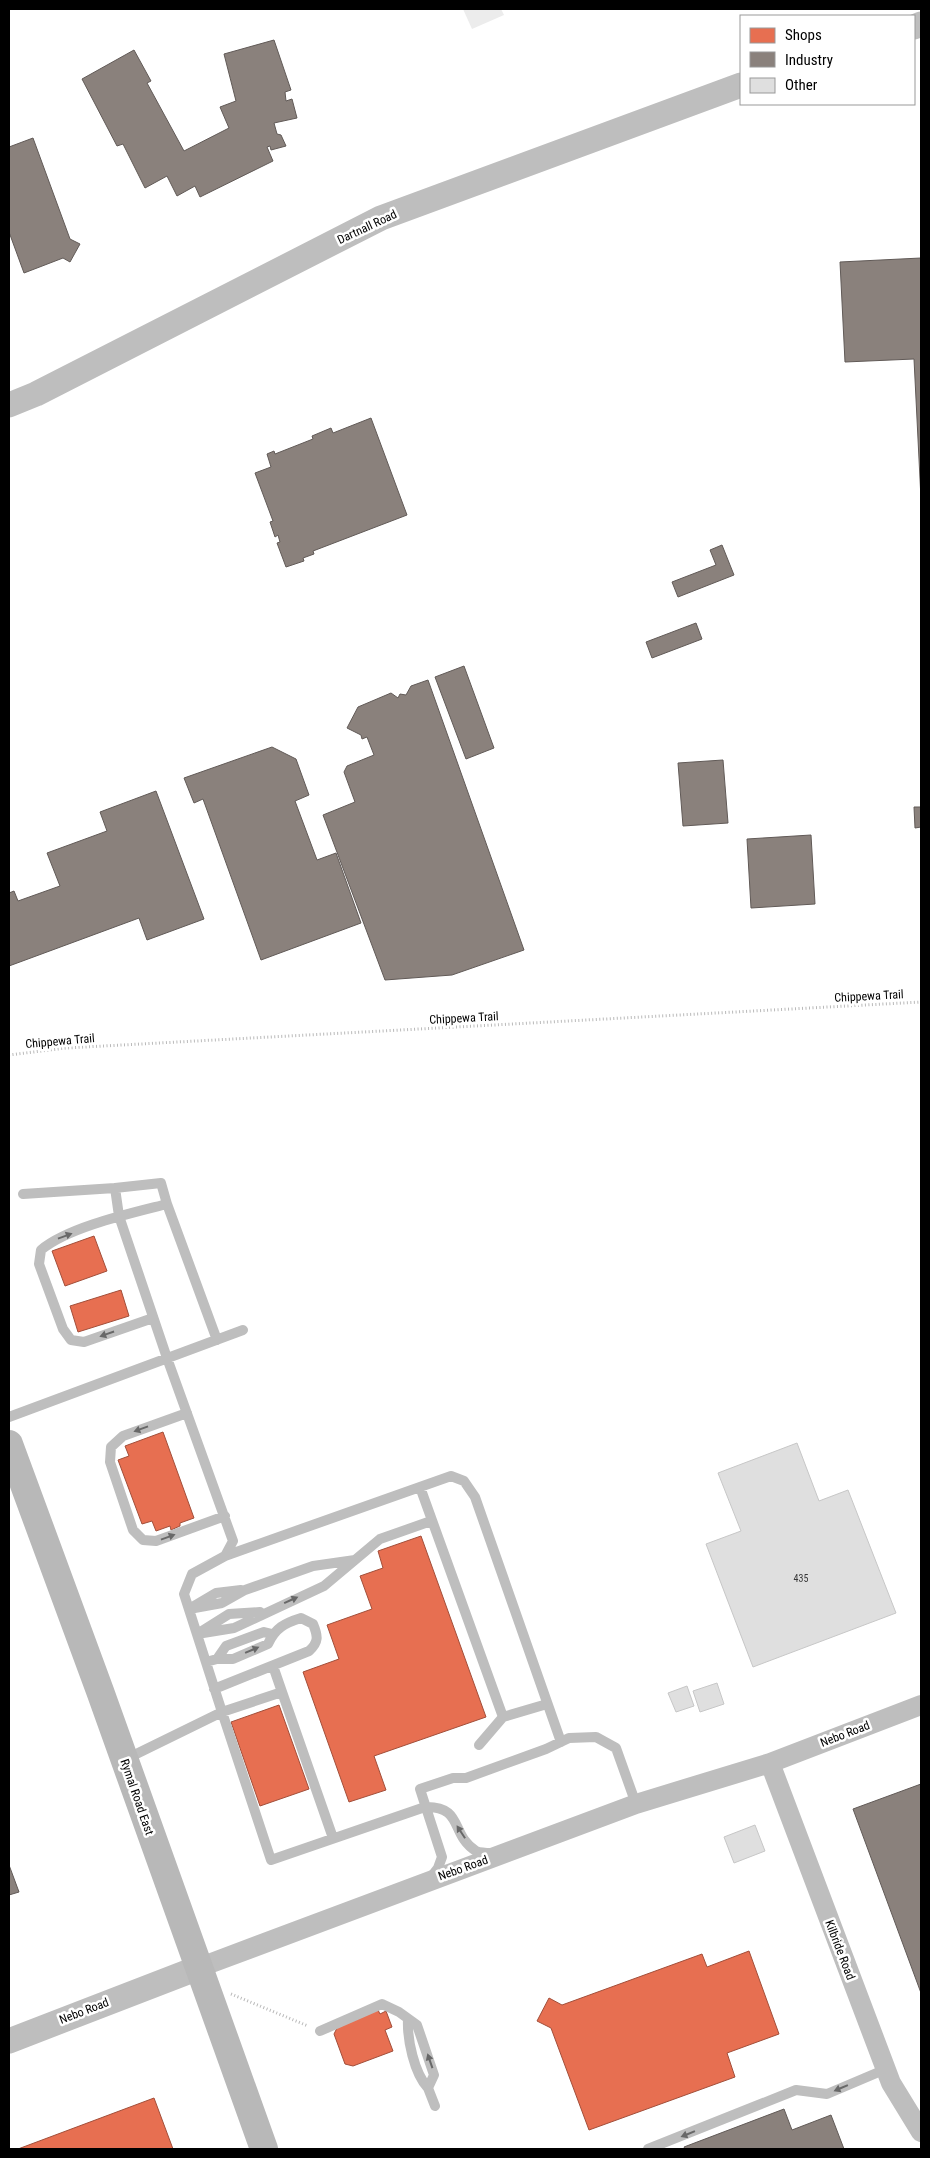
<svg xmlns="http://www.w3.org/2000/svg" width="930" height="2158" font-family="'Roboto Condensed',sans-serif">
<style>
.green{fill:#ececec}
.shops{fill:#e76f51;stroke:#a24e39}
.industry{fill:#8a817c;stroke:#615a57}
.building{fill:#dfdfdf;stroke:#c7c7c7}
.lines{fill:none;stroke-linecap:round;stroke-linejoin:round}
.path{stroke:#b9b9b9;stroke-width:3;stroke-dasharray:1 2.5;stroke-linecap:butt}
.service{stroke:#bebebe;stroke-width:10}
.minor{stroke:#bebebe;stroke-width:20}
.tertiary{stroke:#bebebe;stroke-width:25}
.secondary{stroke:#b8b8b8;stroke-width:28}
.oneway{fill:#686868}
.labels{text-anchor:middle;dominant-baseline:central;stroke-width:5;stroke-linejoin:round;paint-order:stroke}
.number-label{font-size:10px;fill:#383838}
.street-label{font-size:12px;fill:#000;stroke:#fff}
</style>
<rect width="100%" height="100%" fill="#fff"/>
<path class="green" d="M 463,9 L 501,9 L 504,15 L 472,29 Z"/>
<path class="shops" d="M 94,1236 L 107,1271 L 65,1286 L 52,1251 Z
M 121,1290 L 129,1316 L 78,1332 L 70,1306 Z
M 163,1432 L 194,1518 L 180,1523 L 180,1526 L 171,1530 L 170,1526 L 156,1531 L 152,1521 L 142,1524 L 118,1460 L 129,1456 L 125,1446 Z
M 421,1536 L 486,1717 L 374,1756 L 386,1790 L 349,1802 L 303,1672 L 339,1659 L 327,1625 L 372,1609 L 360,1576 L 383,1568 L 378,1551 Z
M 279,1705 L 309,1789 L 260,1806 L 231,1722 Z
M 749,1951 L 779,2034 L 727,2053 L 735,2077 L 589,2130 L 551,2028 L 537,2021 L 549,1998 L 562,2005 L 702,1954 L 707,1967 Z
M 378,2010 L 380,2014 L 386,2011 L 392,2027 L 385,2030 L 393,2051 L 353,2066 L 345,2064 L 334,2034 L 338,2026 Z
M 154,2098 L 173,2149 L 18,2149 Z"/>
<path class="industry" d="M 274,40 L 291,90 L 285,92 L 286,101 L 292,99 L 297,118 L 274,123 L 277,134 L 281,135 L 286,146 L 271,150 L 270,146 L 267,147 L 273,161 L 200,197 L 195,186 L 177,196 L 167,176 L 145,188 L 123,144 L 117,146 L 82,79 L 134,50 L 151,81 L 147,83 L 184,151 L 229,128 L 220,107 L 236,101 L 224,54 Z
M 33,138 L 70,239 L 80,244 L 70,262 L 63,258 L 24,273 L 9,232 L 9,147 Z
M 921,258 L 921,499 L 914,359 L 845,362 L 840,262 Z
M 371,418 L 407,515 L 313,551 L 314,554 L 303,558 L 304,561 L 286,567 L 277,543 L 280,542 L 278,535 L 275,537 L 270,522 L 273,521 L 255,473 L 271,467 L 267,454 L 274,451 L 275,454 L 313,439 L 312,436 L 331,428 L 333,433 Z
M 722,545 L 734,575 L 678,597 L 672,582 L 716,565 L 710,550 Z
M 696,623 L 702,639 L 652,658 L 646,642 Z
M 464,666 L 494,748 L 466,759 L 435,677 Z
M 428,680 L 524,950 L 452,975 L 385,980 L 323,815 L 355,802 L 344,772 L 347,766 L 374,755 L 367,737 L 362,739 L 361,735 L 347,728 L 358,707 L 391,693 L 398,698 L 400,694 L 406,695 L 411,686 Z
M 272,747 L 296,759 L 309,795 L 295,801 L 317,860 L 336,853 L 361,923 L 261,960 L 203,799 L 194,803 L 184,778 Z
M 723,760 L 728,823 L 683,826 L 678,763 Z
M 156,791 L 204,919 L 147,940 L 139,918 L 9,966 L 9,893 L 14,891 L 18,901 L 60,886 L 47,853 L 107,831 L 100,812 Z
M 914,807 L 921,807 L 921,827 L 915,828 Z
M 811,835 L 815,904 L 751,908 L 747,839 Z
M 921,1784 L 921,1993 L 853,1809 Z
M 9,1865 L 19,1892 L 9,1895 Z
M 784,2109 L 792,2130 L 831,2115 L 844,2149 L 685,2149 L 684,2147 Z"/>
<path class="building" d="M 797,1443 L 819,1501 L 848,1490 L 896,1613 L 753,1667 L 706,1544 L 741,1531 L 718,1473 Z
M 717,1683 L 724,1704 L 700,1712 L 693,1691 Z
M 687,1686 L 694,1706 L 676,1712 L 668,1693 Z
M 755,1825 L 765,1851 L 734,1863 L 724,1837 Z"/>
<g class="lines">
<path class="path" d="M 9,1055 L 66,1048 L 921,1002
M 231,1994 L 308,2026"/>
<path class="service" d="M 115,1188 L 161,1183 L 167,1204
M 23,1194 L 115,1188 L 119,1216 L 167,1358 L 233,1541 L 225,1556 L 192,1574 L 184,1594 L 222,1712 L 126,1759
M 153,1318 L 84,1342 L 71,1340 L 63,1329 L 39,1264 L 41,1250 C 68,1227 132,1213 167,1204 L 217,1340
M 187,1413 L 123,1436 L 111,1447 L 110,1462 L 133,1530 L 143,1540 L 156,1541 L 225,1516
M 9,1417 L 243,1330
M 420,1487 L 503,1717 L 547,1704
M 225,1556 L 451,1476 L 464,1481 L 475,1497 L 561,1742
M 194,1606 L 216,1593 L 241,1590
M 189,1609 L 222,1603 L 245,1590 L 313,1566 L 355,1560
M 202,1631 L 229,1614 L 260,1612
M 197,1634 L 234,1628 L 324,1586 L 380,1539 L 431,1521
M 217,1659 L 226,1646 L 264,1632 L 272,1634
M 206,1662 L 217,1659 L 233,1659 L 268,1644 C 275,1628 285,1623 301,1618 L 313,1624 C 318,1636 319,1642 309,1651 L 214,1689
M 273,1666 L 282,1692
M 479,1745 L 503,1717
M 333,1838 L 282,1692 L 222,1712 L 271,1860 L 425,1807 C 464,1806 450,1835 476,1851 C 480,1853 487,1853 492,1853
M 431,1877 L 438,1868 L 442,1857 L 420,1789 L 453,1778 L 466,1778 L 546,1749 L 569,1738 L 596,1737 L 616,1748 L 636,1804
M 408,2019 C 407,2039 414,2073 428,2088
M 320,2031 L 382,2004 L 399,2012 L 417,2025 L 434,2075 L 428,2088 L 435,2106
M 648,2149 L 796,2090 L 827,2094 L 886,2069"/>
<path class="minor" d="M 770,1763 L 891,2083 L 921,2132
M 198,1968 L 636,1804 L 770,1763 L 921,1705"/>
<path class="tertiary" d="M 914,27 L 921,24
M 9,405 L 36,394 L 381,218 L 741,85
M 9,2041 L 198,1968"/>
<path class="secondary" d="M 9,1444 L 100,1691 L 264,2149"/>
</g>
<defs><path id="oneway-solid" d="M-6-.8H1V-3.2L6.5 0L1 3.2V.8H-6Z" transform="scale(1.25)"/></defs>
<g class="oneway">
<use href="#oneway-solid" transform="translate(65 1236) rotate(-20)"/>
<use href="#oneway-solid" transform="translate(107 1334) rotate(161)"/>
<use href="#oneway-solid" transform="translate(141 1429) rotate(160)"/>
<use href="#oneway-solid" transform="translate(168 1537) rotate(-20)"/>
<use href="#oneway-solid" transform="translate(291 1600) rotate(-24)"/>
<use href="#oneway-solid" transform="translate(252 1650) rotate(-23)"/>
<use href="#oneway-solid" transform="translate(461 1832) rotate(-123)"/>
<use href="#oneway-solid" transform="translate(430 2061) rotate(-109)"/>
<use href="#oneway-solid" transform="translate(841 2088) rotate(157)"/>
<use href="#oneway-solid" transform="translate(688 2134) rotate(158)"/>
</g>
<g class="labels">
<g class="number-label">
<text x="801" y="1578">435</text>
</g>
<g class="street-label">
<text transform="translate(367 227) rotate(-25)">Dartnall Road</text>
<text transform="translate(869 996) rotate(-3)">Chippewa Trail</text>
<text transform="translate(464 1018) rotate(-3)">Chippewa Trail</text>
<text transform="translate(60 1041) rotate(-5)">Chippewa Trail</text>
<text transform="translate(845 1734) rotate(-21)">Nebo Road</text>
<text transform="translate(137 1797) rotate(71)">Rymal Road East</text>
<text transform="translate(463 1868) rotate(-20)">Nebo Road</text>
<text transform="translate(840 1950) rotate(69)">Kilbride Road</text>
<text transform="translate(84 2011) rotate(-21)">Nebo Road</text>
</g>
</g>
<rect width="930" height="2158" fill="none" stroke="#000000" stroke-width="20"/>
<rect x="740" y="15" width="175" height="90" fill="#ffffff" stroke="#999999"/>
<rect x="750" y="28" width="25" height="15" fill="#e76f51" stroke="#999999"/>
<text x="785" y="40" font-size="15" fill="#000000">Shops</text>
<rect x="750" y="52" width="25" height="15" fill="#8a817c" stroke="#999999"/>
<text x="785" y="65" font-size="15" fill="#000000">Industry</text>
<rect x="750" y="78" width="25" height="15" fill="#dfdfdf" stroke="#999999"/>
<text x="785" y="90" font-size="15" fill="#000000">Other</text>
</svg>
